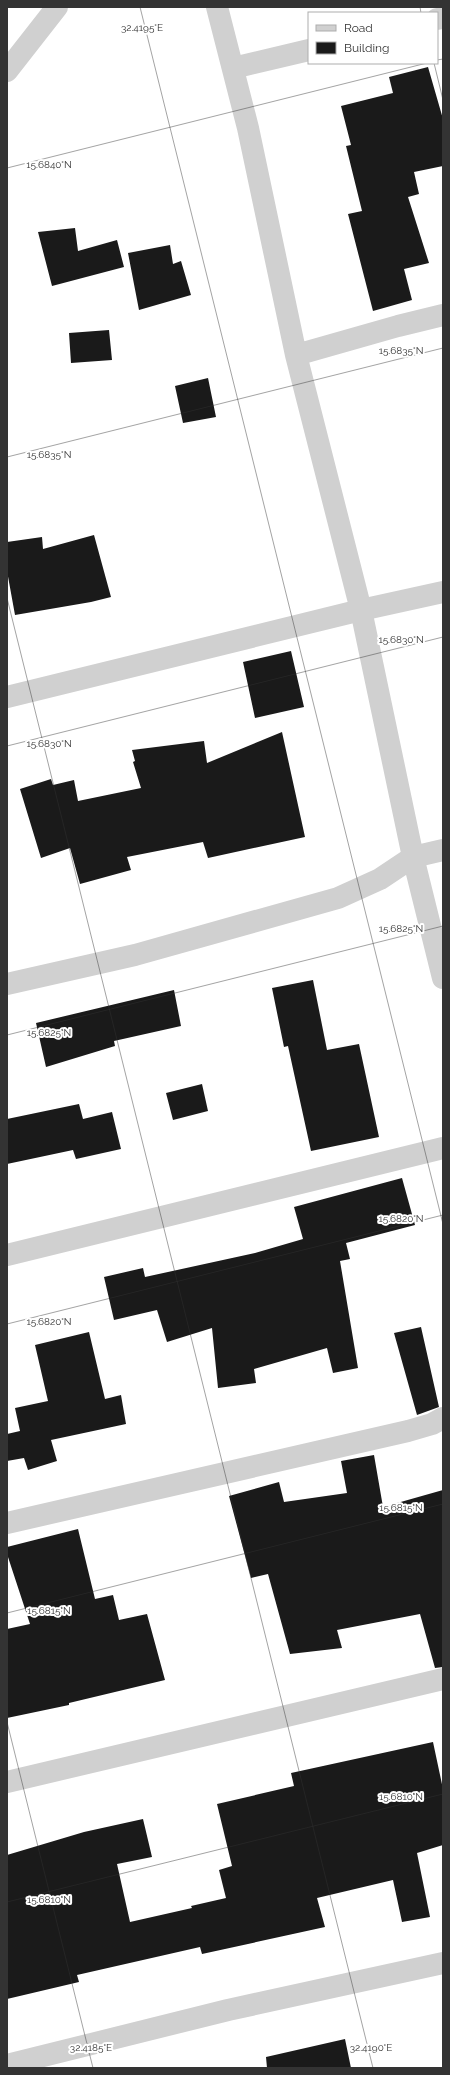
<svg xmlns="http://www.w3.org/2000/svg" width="450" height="2075" font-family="Raleway,sans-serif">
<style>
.building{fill:#1a1a1a}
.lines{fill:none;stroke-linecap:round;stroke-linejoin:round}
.street{stroke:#d0d0d0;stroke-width:22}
.ticks{fill:none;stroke:#333;stroke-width:1;stroke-opacity:0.45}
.ticks-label{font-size:10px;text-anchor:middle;fill:#333;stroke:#fff;stroke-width:4;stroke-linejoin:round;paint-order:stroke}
</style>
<rect width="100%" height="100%" fill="#fff"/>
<path class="building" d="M 428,67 L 443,119 L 443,166 L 414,172 L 419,194 L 408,197 L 429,263 L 404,269 L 412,300 L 373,311 L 348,214 L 362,211 L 346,146 L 351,145 L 341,106 L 393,93 L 389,77 Z
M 75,228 L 78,251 L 117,240 L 124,267 L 52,286 L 38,232 Z
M 170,245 L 173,264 L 181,261 L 191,295 L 139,310 L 128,253 Z
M 109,330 L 112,360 L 71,363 L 69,333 Z
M 208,378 L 216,417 L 183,423 L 175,386 Z
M 94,535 L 111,597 L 91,602 L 15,615 L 7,571 L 7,542 L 42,537 L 43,549 Z
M 291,651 L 304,707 L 255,718 L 243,662 Z
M 282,732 L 305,837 L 208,858 L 203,842 L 127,857 L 131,870 L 80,884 L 70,848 L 41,858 L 20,789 L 51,779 L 53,785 L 74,780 L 78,801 L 141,788 L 133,762 L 135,761 L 132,750 L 204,741 L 207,763 Z
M 313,980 L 327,1050 L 359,1044 L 379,1137 L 311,1151 L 288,1046 L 284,1047 L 272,988 Z
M 174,990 L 181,1026 L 114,1041 L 115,1046 L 46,1067 L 36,1023 Z
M 202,1084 L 208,1111 L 173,1120 L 166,1093 Z
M 79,1104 L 83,1119 L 112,1112 L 121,1149 L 76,1159 L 73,1150 L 7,1164 L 7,1119 Z
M 402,1178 L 415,1225 L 346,1243 L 350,1259 L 340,1261 L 358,1368 L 333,1373 L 327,1348 L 254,1369 L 256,1383 L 218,1388 L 212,1328 L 167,1342 L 157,1310 L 114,1320 L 104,1277 L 143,1268 L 145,1277 L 255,1253 L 303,1239 L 294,1207 Z
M 421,1327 L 439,1407 L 417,1415 L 394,1333 Z
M 89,1332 L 105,1399 L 121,1395 L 126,1424 L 51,1440 L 57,1461 L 28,1470 L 24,1458 L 7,1461 L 7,1434 L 20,1431 L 15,1408 L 48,1401 L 35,1345 Z
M 374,1455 L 383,1507 L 443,1490 L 443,1667 L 435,1668 L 420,1614 L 337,1630 L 342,1648 L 290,1654 L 268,1574 L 251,1578 L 229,1496 L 279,1482 L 284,1502 L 347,1493 L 341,1461 Z
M 78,1529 L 95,1599 L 113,1595 L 119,1620 L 147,1614 L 165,1680 L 69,1703 L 69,1705 L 7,1718 L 7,1629 L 30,1624 L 7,1554 L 7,1547 Z
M 433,1742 L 443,1789 L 443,1845 L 417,1853 L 430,1917 L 402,1922 L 393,1880 L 317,1898 L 325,1927 L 202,1954 L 200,1947 L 77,1975 L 79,1982 L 7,1999 L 7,1855 L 84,1832 L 143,1819 L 152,1857 L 117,1864 L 130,1922 L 192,1908 L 191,1906 L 226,1898 L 219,1870 L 232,1866 L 217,1804 L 294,1786 L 291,1773 Z
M 345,2039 L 351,2068 L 267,2068 L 266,2057 Z"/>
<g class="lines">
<path class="street" d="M 217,7 L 248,128 L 296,355 L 361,610 L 413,857 L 443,978
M 437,19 L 443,18
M 233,68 L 309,50
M 7,71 L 57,7
M 296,355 L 398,326 L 443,315
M 7,697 L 361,610 L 443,592
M 7,984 L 135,955 L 338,898 L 380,879 L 413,857 L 443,850
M 7,1255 L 443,1148
M 7,1523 L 408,1431 L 432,1424 L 443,1418
M 7,1782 L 443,1679
M 7,2065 L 228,2010 L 443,1963"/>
</g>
<path class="ticks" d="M 140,7 L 443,1224M 420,7 L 421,13M 437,60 L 443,59M 434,63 L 443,100M 7,168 L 427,63M 7,457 L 443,348M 7,598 L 373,2068M 7,746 L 443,637M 7,1035 L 443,926M 7,1324 L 443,1215M 7,1613 L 443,1504M 7,1722 L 93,2068M 7,1902 L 443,1794"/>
<g class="ticks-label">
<text x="142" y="31">32.4195°E</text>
<text x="49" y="168">15.6840°N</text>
<text x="401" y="354">15.6835°N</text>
<text x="49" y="458">15.6835°N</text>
<text x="401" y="643">15.6830°N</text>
<text x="49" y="747">15.6830°N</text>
<text x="401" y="932">15.6825°N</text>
<text x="49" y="1036">15.6825°N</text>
<text x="401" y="1222">15.6820°N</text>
<text x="49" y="1325">15.6820°N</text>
<text x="401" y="1511">15.6815°N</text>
<text x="49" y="1614">15.6815°N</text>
<text x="401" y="1800">15.6810°N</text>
<text x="49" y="1903">15.6810°N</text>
<text x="91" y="2051">32.4185°E</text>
<text x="371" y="2051">32.4190°E</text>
</g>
<rect width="450" height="2075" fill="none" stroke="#333333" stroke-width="16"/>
<rect x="308" y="12" width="130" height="52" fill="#ffffff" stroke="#adadad"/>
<rect x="316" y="25" width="20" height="6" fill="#d0d0d0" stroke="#adadad"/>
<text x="344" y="32" font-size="12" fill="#333333">Road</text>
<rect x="316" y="42" width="20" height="12" fill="#1a1a1a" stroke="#adadad"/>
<text x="344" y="52" font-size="12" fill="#333333">Building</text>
</svg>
